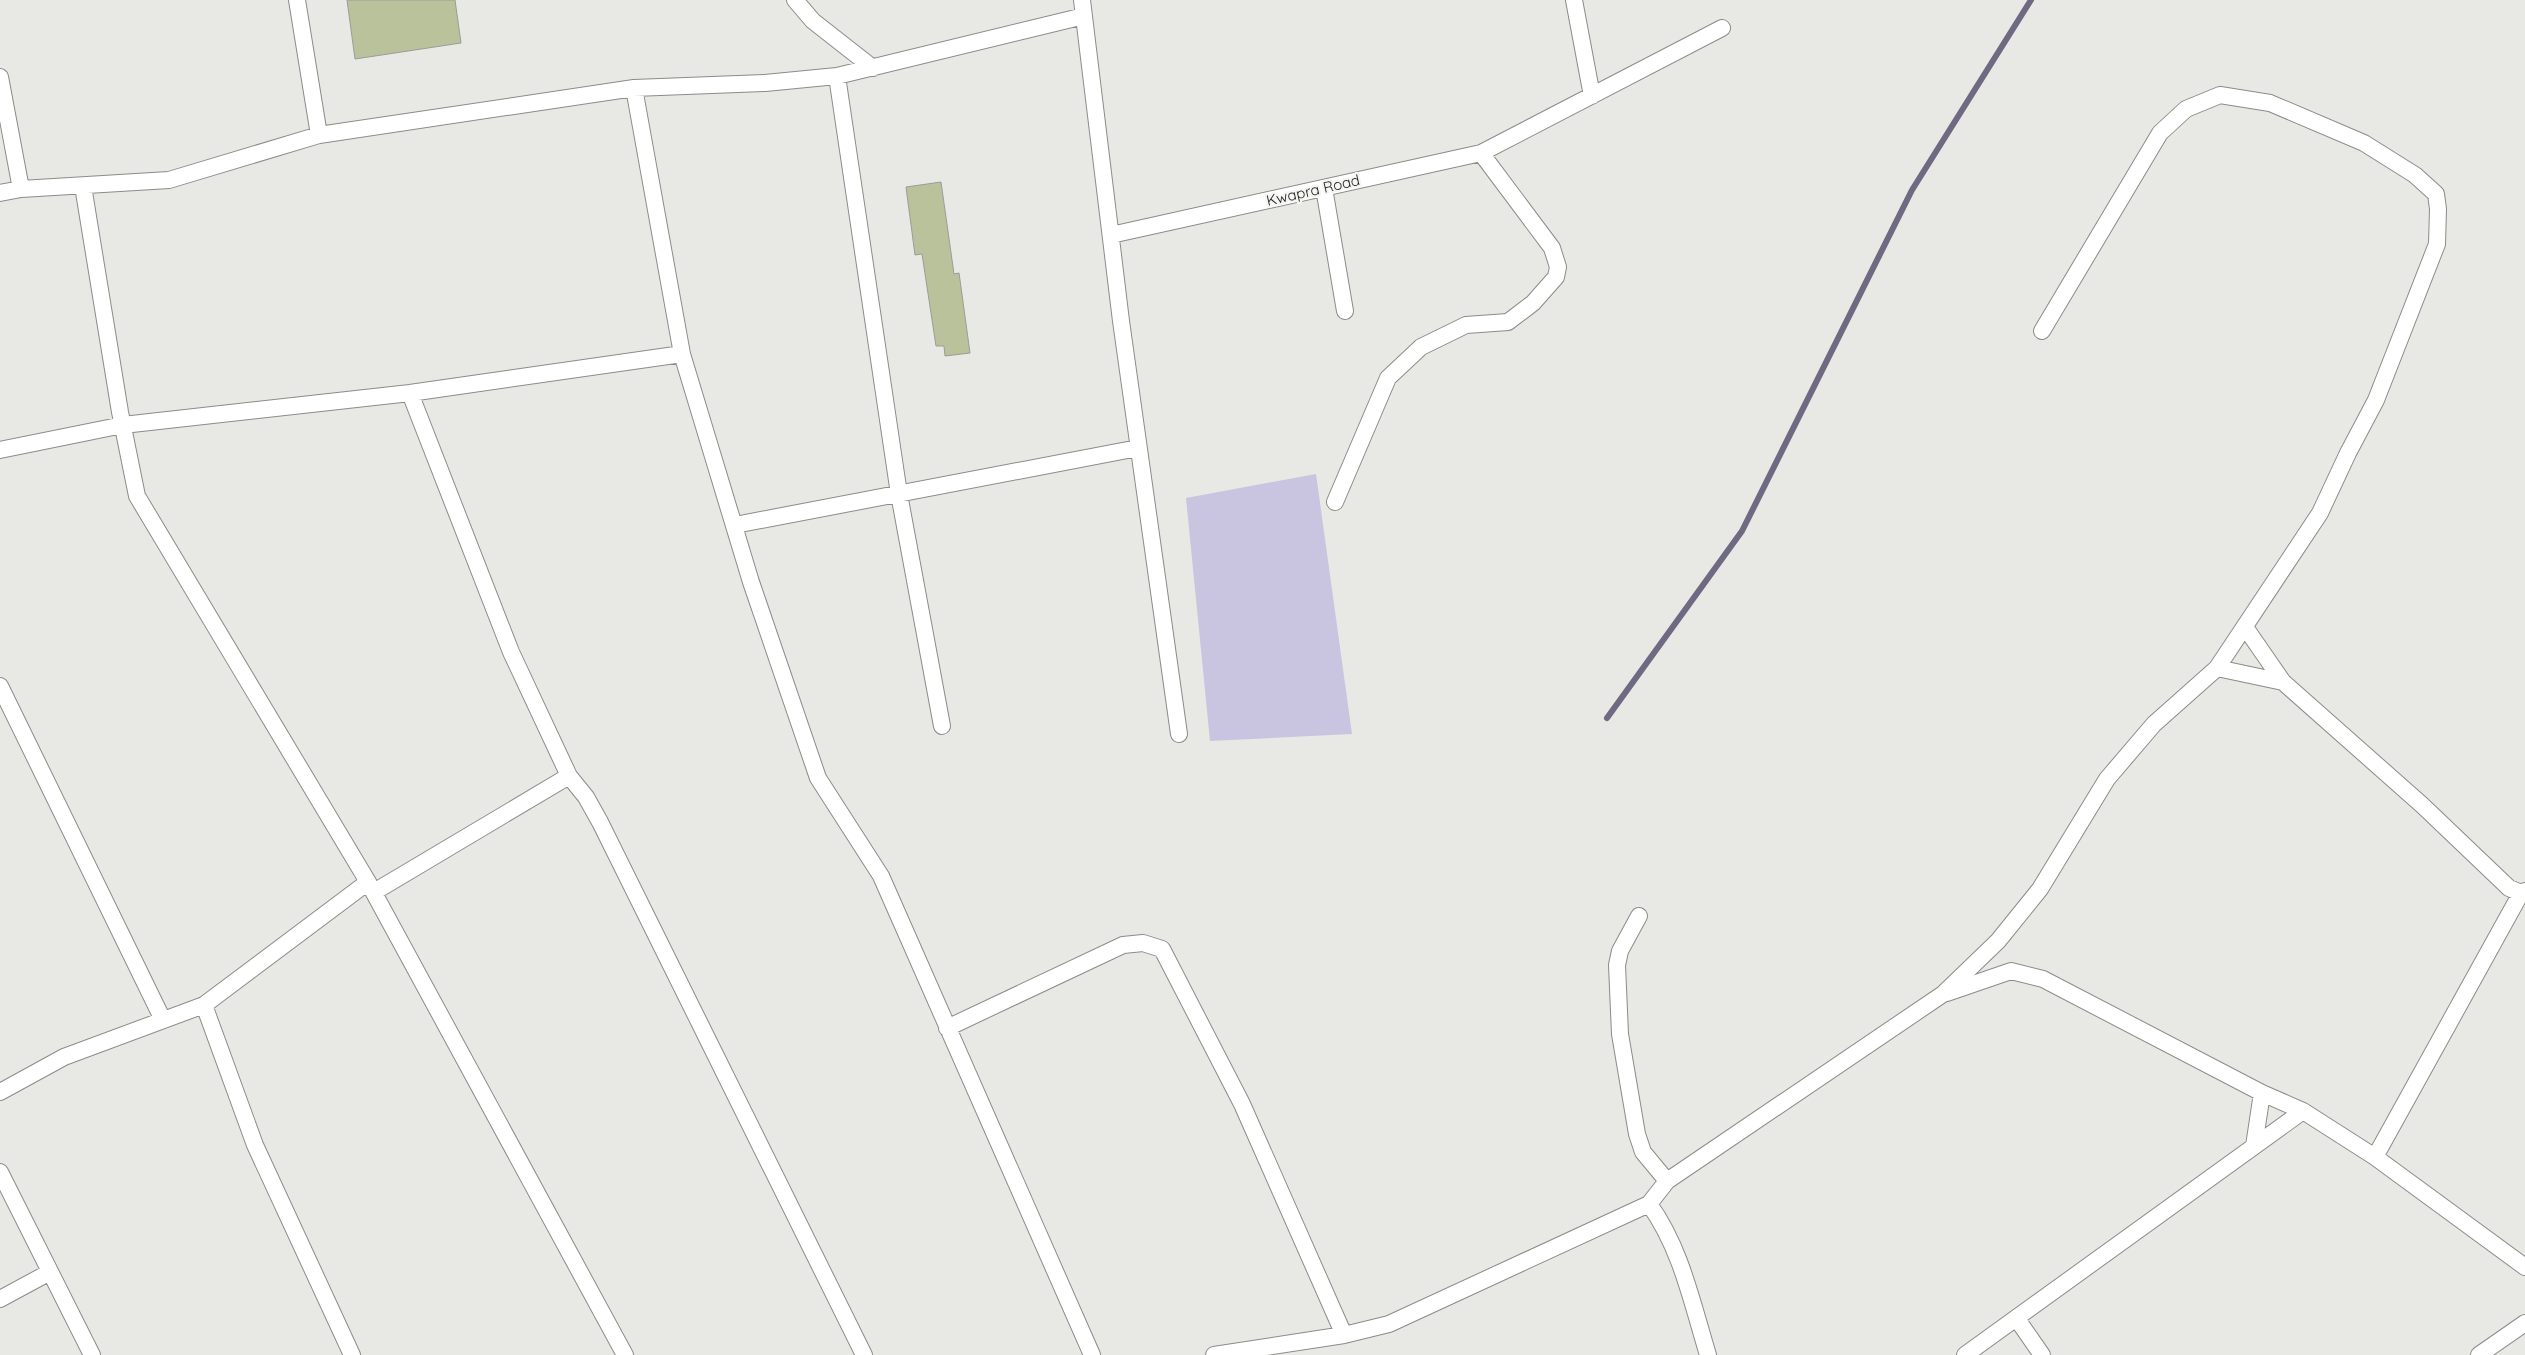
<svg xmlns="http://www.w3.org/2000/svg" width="2525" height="1355" font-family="Quicksand,sans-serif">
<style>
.green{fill:#c9c4e0}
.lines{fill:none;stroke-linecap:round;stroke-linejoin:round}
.stream{stroke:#6f6982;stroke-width:6}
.building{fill:#bac29b;stroke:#9b9c97}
.minor-casing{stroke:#8b8c87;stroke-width:18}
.minor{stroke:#fff;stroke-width:16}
.labels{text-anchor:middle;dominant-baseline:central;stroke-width:4.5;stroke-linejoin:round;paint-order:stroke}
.street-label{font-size:15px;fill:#232422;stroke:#f5f6f1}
</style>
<rect width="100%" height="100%" fill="#e8e9e4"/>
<path class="green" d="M 1316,474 L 1352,734 L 1210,741 L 1186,498 Z"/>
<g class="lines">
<path class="stream" d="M 1607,718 L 1742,531 L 1912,190 L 2031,0"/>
</g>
<path class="building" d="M 347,0 L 455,0 L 461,43 L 355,59 Z
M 941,182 L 954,274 L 959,273 L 970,353 L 945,356 L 944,346 L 936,346 L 922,254 L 915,255 L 906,187 Z"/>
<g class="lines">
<defs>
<path id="minor" d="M 297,0 L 319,135
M 795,0 L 813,21 L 873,68
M 1082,0 L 1121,321 L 1179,734
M 1574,0 L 1592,96
M 837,76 L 899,494 L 942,726
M 0,77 L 21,189
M 634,88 L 682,354 L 751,582 L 818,778 L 881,876 L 1092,1355
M 83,186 L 120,412 L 137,496 L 368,882 L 625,1355
M 1324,188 L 1345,311
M 0,193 L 21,189 L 169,180 L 319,135 L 634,88 L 765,83 L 837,76 L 1084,16
M 1111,235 L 1481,153 L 1722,28
M 410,393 L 511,652 L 569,776 L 586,797 L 600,822 L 864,1355
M 0,450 L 123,425 L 410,393 L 682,354
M 1335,502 L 1388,378 L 1421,347 L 1466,325 L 1508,322 L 1533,303 L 1556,277 L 1558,267 L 1552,248 L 1481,153
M 735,525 L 1138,448
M 2245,627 L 2283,682 L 2422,805 L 2509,888 L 2521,893 L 2525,891
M 2217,668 L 2283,682
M 0,686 L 163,1020
M 374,892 L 569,776
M 1639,916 L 1620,951 L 1617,965 L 1620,1034 L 1637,1134 L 1643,1152 L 1667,1181
M 1947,993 L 2011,971 L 2043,979 L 2262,1093 L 2303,1111 L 1965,1355
M 204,1005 L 255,1145 L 352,1355
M 947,1028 L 1123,945 L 1143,943 L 1162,949 L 1242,1104 L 1344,1335
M 0,1092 L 64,1057 L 204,1005 L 368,882
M 2303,1111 L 2375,1157 L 2525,1267
M 2254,1146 L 2262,1093
M 2375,1157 L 2521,893
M 0,1172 L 92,1355
M 1649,1204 C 1681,1248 1692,1303 1708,1355
M 0,1299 L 50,1272
M 2017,1319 L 2042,1355
M 1214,1355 L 1344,1335 L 1389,1324 L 1649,1204 L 1667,1181 L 1943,994 L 1998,941 L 2040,889 L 2107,779 L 2154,724 L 2217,668 L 2320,513 L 2348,453 L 2376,400 L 2437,244 L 2438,209 L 2436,194 L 2415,175 L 2364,143 L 2270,103 L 2220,95 L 2186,109 L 2160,133 L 2042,331
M 2479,1355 L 2525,1323"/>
</defs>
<use href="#minor" class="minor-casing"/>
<use href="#minor" class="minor"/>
</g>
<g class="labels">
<g class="street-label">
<text transform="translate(1313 190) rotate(-13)">Kwapra Road</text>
</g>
</g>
</svg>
